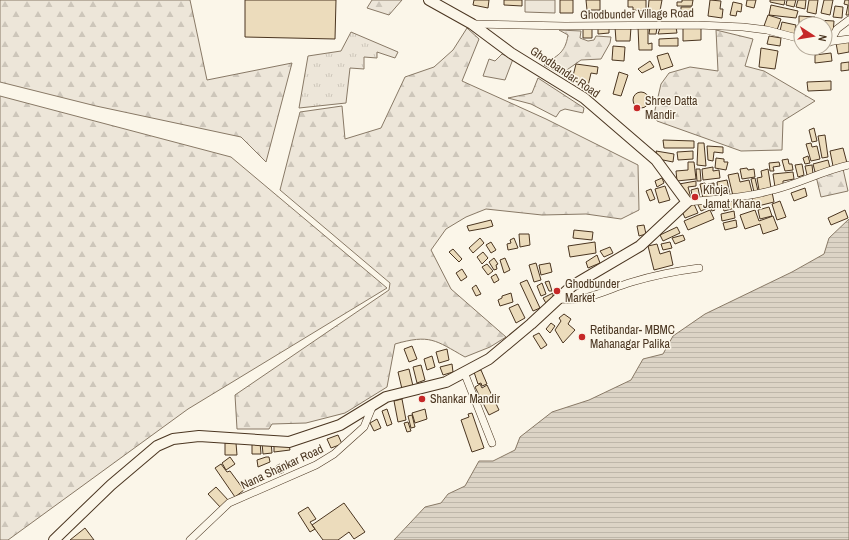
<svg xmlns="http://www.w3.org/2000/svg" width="849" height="540" viewBox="0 0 849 540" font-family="'Archivo Narrow',sans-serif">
	<defs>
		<pattern id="grass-tufts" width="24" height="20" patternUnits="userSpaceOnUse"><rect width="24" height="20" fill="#ede6d9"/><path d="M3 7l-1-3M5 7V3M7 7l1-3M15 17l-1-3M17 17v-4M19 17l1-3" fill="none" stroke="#cdc6ba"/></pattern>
		<pattern id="forest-firs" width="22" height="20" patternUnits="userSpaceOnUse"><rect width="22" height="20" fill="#ede6d9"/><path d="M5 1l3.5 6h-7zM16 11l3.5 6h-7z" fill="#cdc6ba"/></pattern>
		<pattern id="water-rules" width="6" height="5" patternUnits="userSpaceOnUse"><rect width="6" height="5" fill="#dcd4c6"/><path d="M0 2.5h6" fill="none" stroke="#beb7aa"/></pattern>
	</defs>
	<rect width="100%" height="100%" fill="#fbf6e9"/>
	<path fill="url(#grass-tufts)" stroke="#887966" d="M351,32L398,52L395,58L377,52V58L364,57V69L350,68L346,103L299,108L308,56L341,51Z"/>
	<path fill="url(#forest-firs)" stroke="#887966" d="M0,0H190L207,80L292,63L266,162L241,137L96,106L0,82Z
		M372,0H402L389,15L367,8Z
		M467,28L479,39L462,81L546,119L638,165L639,210L621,219L586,214L542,215L486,209L466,217L446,229L431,250L451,289L506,337L490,347L465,357C435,340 430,334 395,344L387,387L345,413L306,423L272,424L269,429H237L235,395L389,290L390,283L280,190L300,112L342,106L345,139L381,128L405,77L434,67L453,50Z
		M559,30L581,31L580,38L588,41L594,40L596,36L611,37L610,43L601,59L581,60L561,74L544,65C557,55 565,54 568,35Z
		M716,30L753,39L745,66L764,71L815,101L783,121L782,150L741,151L657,121L655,110L661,84L669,73L690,67L718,71Z
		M538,78L584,108L583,113L565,109L560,111L556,117L531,104L508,98L532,93Z
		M0,96L231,157L387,288L188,409L8,540H0Z
		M843,169L848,191L821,197L816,176Z"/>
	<path fill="#ede6d9" stroke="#887966" d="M525,0H555V13L525,12Z
		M502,54L513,59L505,80L483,76L489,59L495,61Z"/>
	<path fill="url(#water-rules)" stroke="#887966" d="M849,219V540H394L425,507L441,503L448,494L465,486L479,461H493L515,450L520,437L552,412L589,400L631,380L643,359L663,354L673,336L705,314L792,272L824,254L829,238Z"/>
	<path fill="#ecdcbc" stroke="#4a3520" d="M245,0H336L335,39L245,37Z
		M474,0H489L488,8L473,5Z
		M504,0H522V6L504,5Z
		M560,0H573V13H560Z
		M586,0H600V10H587Z
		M628,0H646V11L633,10V7H628Z
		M649,0H662L659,16L651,15V12H648Z
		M682,0H693L692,6H677V2H682Z
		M710,0L721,1L720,9H723L722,18L708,16Z
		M747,0H756L754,8L746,6Z
		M770,0H785L784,5L770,2Z
		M787,0H796L794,7L786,5Z
		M798,0H806L805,9L796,7Z
		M809,0H818L816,14L807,12Z
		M824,0H833L830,15L821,13Z
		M845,0H849V15H846L848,5L844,4Z
		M733,2L742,4L741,12L737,11L736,16L730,15Z
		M771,5L798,11L796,18L769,15Z
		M835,6L843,7L842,18L833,17Z
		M681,7H692V15L681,14Z
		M768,15L781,19L777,30L764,26Z
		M799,16L815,17V24H801V32H799Z
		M817,20L834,21L833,34H825V24H817Z
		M782,22L796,25L794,34L780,31Z
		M598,27H609V33L598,34Z
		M615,27H631L630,41H616Z
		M638,27H648V44L652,43V50H639Z
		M650,27H657L656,34H649Z
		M676,27L677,33L658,34L660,28Z
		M583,28H592V38H583Z
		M683,28H701V40L683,41Z
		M769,36L781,38L780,46L767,44Z
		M678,38V46H659V39Z
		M849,41V52L838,54L836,43Z
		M613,46L625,47L624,61L612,60Z
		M761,48L778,51L775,69L759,67Z
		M668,53L673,66L661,70L657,56Z
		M831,53L832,61L815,63V55Z
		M650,61L654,67L642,73L638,69Z
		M849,62V70L841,71V63Z
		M576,64L598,67L597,74L591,73L588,86L572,80Z
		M619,72L628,75L621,96L613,94Z
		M831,81V90L808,91L807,82Z
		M633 100a8 8 0 1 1 16 0a8 8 0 1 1-16 0Z
		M814,128L817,141L812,142L809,130Z
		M825,135L828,157L822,158L818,136Z
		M663,140L694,141V148H664Z
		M698,143H704L706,166L697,165Z
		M811,143L812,147L817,146L820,159L811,161L806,144Z
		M707,146L723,147V153L714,152L713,161L708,160Z
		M843,148L847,163L833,166L830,151Z
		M656,151L674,154L673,162L658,159Z
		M693,151V159L678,160L677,152Z
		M808,156L810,163L805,164L803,158Z
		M716,158L724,159V162H728L726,170L715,168Z
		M788,159L789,164H792L793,170L785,171L782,160Z
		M828,160L830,168L815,172L813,164Z
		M688,162H694L696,179L677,181L676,171L688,170Z
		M779,162L780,166L773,167L774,171H770L769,163Z
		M802,164L804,175L798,177L795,165Z
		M812,165L813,174L807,175L805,166Z
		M713,167V171L719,170L720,178L703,180L702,169Z
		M747,168L748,170L754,169L755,177L742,179L740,169Z
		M696,169H700L701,181H697Z
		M768,169L771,188L759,190L757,178L762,177L761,171Z
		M793,172L794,179L783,181V185L775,187L773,174Z
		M738,173L740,182L749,180L752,192L733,196L728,175Z
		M662,178L664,183L657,187L655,181Z
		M755,178L758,191L754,192L751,179Z
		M727,180L730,195L719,197L717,182Z
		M696,181V186L688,187L691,198L686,199L679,184Z
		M705,183L706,190L714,189L715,197L703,198L700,184Z
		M714,183V188L709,189L708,184Z
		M665,186L670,200L659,203L655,189Z
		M698,188L700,198L693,200L691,190Z
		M805,188L807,196L794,201L791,193Z
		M651,189L655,199L650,201L646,191Z
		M772,192L774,202L754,207L752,197Z
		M732,199L735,208L724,211L721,202Z
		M711,201L715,210L712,211L710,207L701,211L698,205Z
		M780,201L786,217L777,220L772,204Z
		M694,204L698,213L685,218L681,209Z
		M769,207L772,216L760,219L758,210Z
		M710,210L714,219L688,230L684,221Z
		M755,210L759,221L773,216L778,229L763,234L760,224L745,229L740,215Z
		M845,210L848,218L831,225L828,218Z
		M734,211L735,218L722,221L721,214Z
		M491,220L493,226L486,228L469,231L467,226Z
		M736,220L737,227L725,230L723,223Z
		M644,225L646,234L639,236L637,226Z
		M677,227L680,233L663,241L660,235Z
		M574,230L593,232L592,240L573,238Z
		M519,234H529L530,245L520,247Z
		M683,235L685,240L675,244L672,238Z
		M480,238L484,243L473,253L469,248Z
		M514,238L518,248L508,250L507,244L511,243L510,240Z
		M491,242L496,250L491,253L486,245Z
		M595,242L596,253L570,257L568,246Z
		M670,242L672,248L663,250L661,244Z
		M657,244L660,254L670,251L673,265L654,270L648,246Z
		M610,247L613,253L604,257L600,251Z
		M453,249L462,259L459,262L449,252Z
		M483,252L488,258L482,264L477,257Z
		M597,255L600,263L588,268L586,262Z
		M494,258L498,264L496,265L497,269L494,270L489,262Z
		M505,258L510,270L504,273L500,260Z
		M536,263L541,280L534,282L529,265Z
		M550,263L552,272L541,275L539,265Z
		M487,264L493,271L488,275L482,267Z
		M462,269L467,277L461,281L456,273Z
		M496,274L499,280L494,283L491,277Z
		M527,280L540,308L533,311L520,283Z
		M549,281L552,291H549L545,282Z
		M542,283L546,294L541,296L537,286Z
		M476,285L481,294L476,296L472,288Z
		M511,293L513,302L500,306L498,300L502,298V296Z
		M553,293V297L547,305L543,298Z
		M518,304L525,318L516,323L509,308Z
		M564,314L571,319L568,324L575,330L563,343L555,330L561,321L559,318Z
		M551,323L555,326L550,333L546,329Z
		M539,333L547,345L541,349L533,336Z
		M412,346L417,359L409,362L404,349Z
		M447,349L449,360L439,363L436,352Z
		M432,356L435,367L427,370L424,359Z
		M452,364L453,372L443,375L440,367Z
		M421,365L425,380L417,383L413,367Z
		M409,369L413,386L402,389L398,372Z
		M481,370L487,384L482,386L481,383L478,384L474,372Z
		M480,384L482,388L487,385L499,410L489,415L475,387Z
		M402,399L406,420L398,422L394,401Z
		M387,409L392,424L387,426L382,411Z
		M425,409L427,419L415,423L412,413Z
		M472,413L484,448L472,452L461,420L469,417L468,414Z
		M412,415L415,427L411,428L408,416Z
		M377,419L381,428L374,431L370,423Z
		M408,422L411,431L407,432L404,423Z
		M338,435L342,444L331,448L327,439Z
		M252,442H260L261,454H252Z
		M271,442L272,453L263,454L262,443Z
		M225,443H236L237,455H225Z
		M289,445L290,450L274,452V446Z
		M230,457L235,464L226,470L222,463Z
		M266,457H269L270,462L258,467L257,460Z
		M221,464L227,472L230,471L244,490L235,497L215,468Z
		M280,464L284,472L279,474L276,466Z
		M216,487L229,501L221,508L208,494Z
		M344,503L365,532L354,539L349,532L338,540H323L312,525Z
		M308,507L316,519L310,522L315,529L310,532L298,513Z
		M85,528L94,540H70Z"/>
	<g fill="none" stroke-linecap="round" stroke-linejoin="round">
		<g stroke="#4a3520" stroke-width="8">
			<path id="street" d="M472,24L565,26L698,25L743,27L767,30L801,39
				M827,42L849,39
				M830,42L837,29L849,20
				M687,202C716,199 745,198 773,190C799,184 822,171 849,165
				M558,299C588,302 605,290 632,282C655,275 676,271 699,268
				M464,372L492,443
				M190,540L229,503L316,465L334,454L364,427L373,405"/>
		</g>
		<g stroke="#4a3520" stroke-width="12">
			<path id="secondary" d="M54,540L111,485L157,446L173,439L199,436L289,442L340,425L386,397L446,382L489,359L531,324L572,286L640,246L687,202L656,160L584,98L511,53L472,24L429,0"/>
		</g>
		<use href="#street" stroke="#fbf6e9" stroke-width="7"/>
		<use href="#secondary" stroke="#fbf6e9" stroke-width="10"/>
	</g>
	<g fill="#c62828" stroke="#fbf6e9" stroke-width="1.5">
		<circle cx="637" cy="108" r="4"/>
		<circle cx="695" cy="197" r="4"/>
		<circle cx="557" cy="291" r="4"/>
		<circle cx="582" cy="337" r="4"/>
		<circle cx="422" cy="399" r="4"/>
	</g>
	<g text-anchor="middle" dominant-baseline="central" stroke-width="3" stroke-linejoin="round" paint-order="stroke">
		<g font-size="12" fill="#4a3520" stroke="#fbf6e9">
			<text transform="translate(637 14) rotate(-1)">Ghodbunder Village Road</text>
			<text transform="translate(565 72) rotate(34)">Ghodbandar Road</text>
			<text transform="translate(282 467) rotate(-25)">Nana Shankar Road</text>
		</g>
		<g font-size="12" fill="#4a3520" stroke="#fbf6e9" text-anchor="start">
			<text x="645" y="101">Shree Datta<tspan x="645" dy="14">Mandir</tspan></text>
			<text x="703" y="190">Khoja<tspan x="703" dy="14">Jamat Khana</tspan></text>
			<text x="565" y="284">Ghodbunder<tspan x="565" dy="14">Market</tspan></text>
			<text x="590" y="330">Retibandar- MBMC<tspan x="590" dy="14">Mahanagar Palika</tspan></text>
			<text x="430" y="399">Shankar Mandir</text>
		</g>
	</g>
	<g transform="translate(813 36) rotate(102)"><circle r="19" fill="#fbf6e9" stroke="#b4a999"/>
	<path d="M0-3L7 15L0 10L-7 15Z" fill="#c62828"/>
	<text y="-6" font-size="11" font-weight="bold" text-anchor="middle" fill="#4a3520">N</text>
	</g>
</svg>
